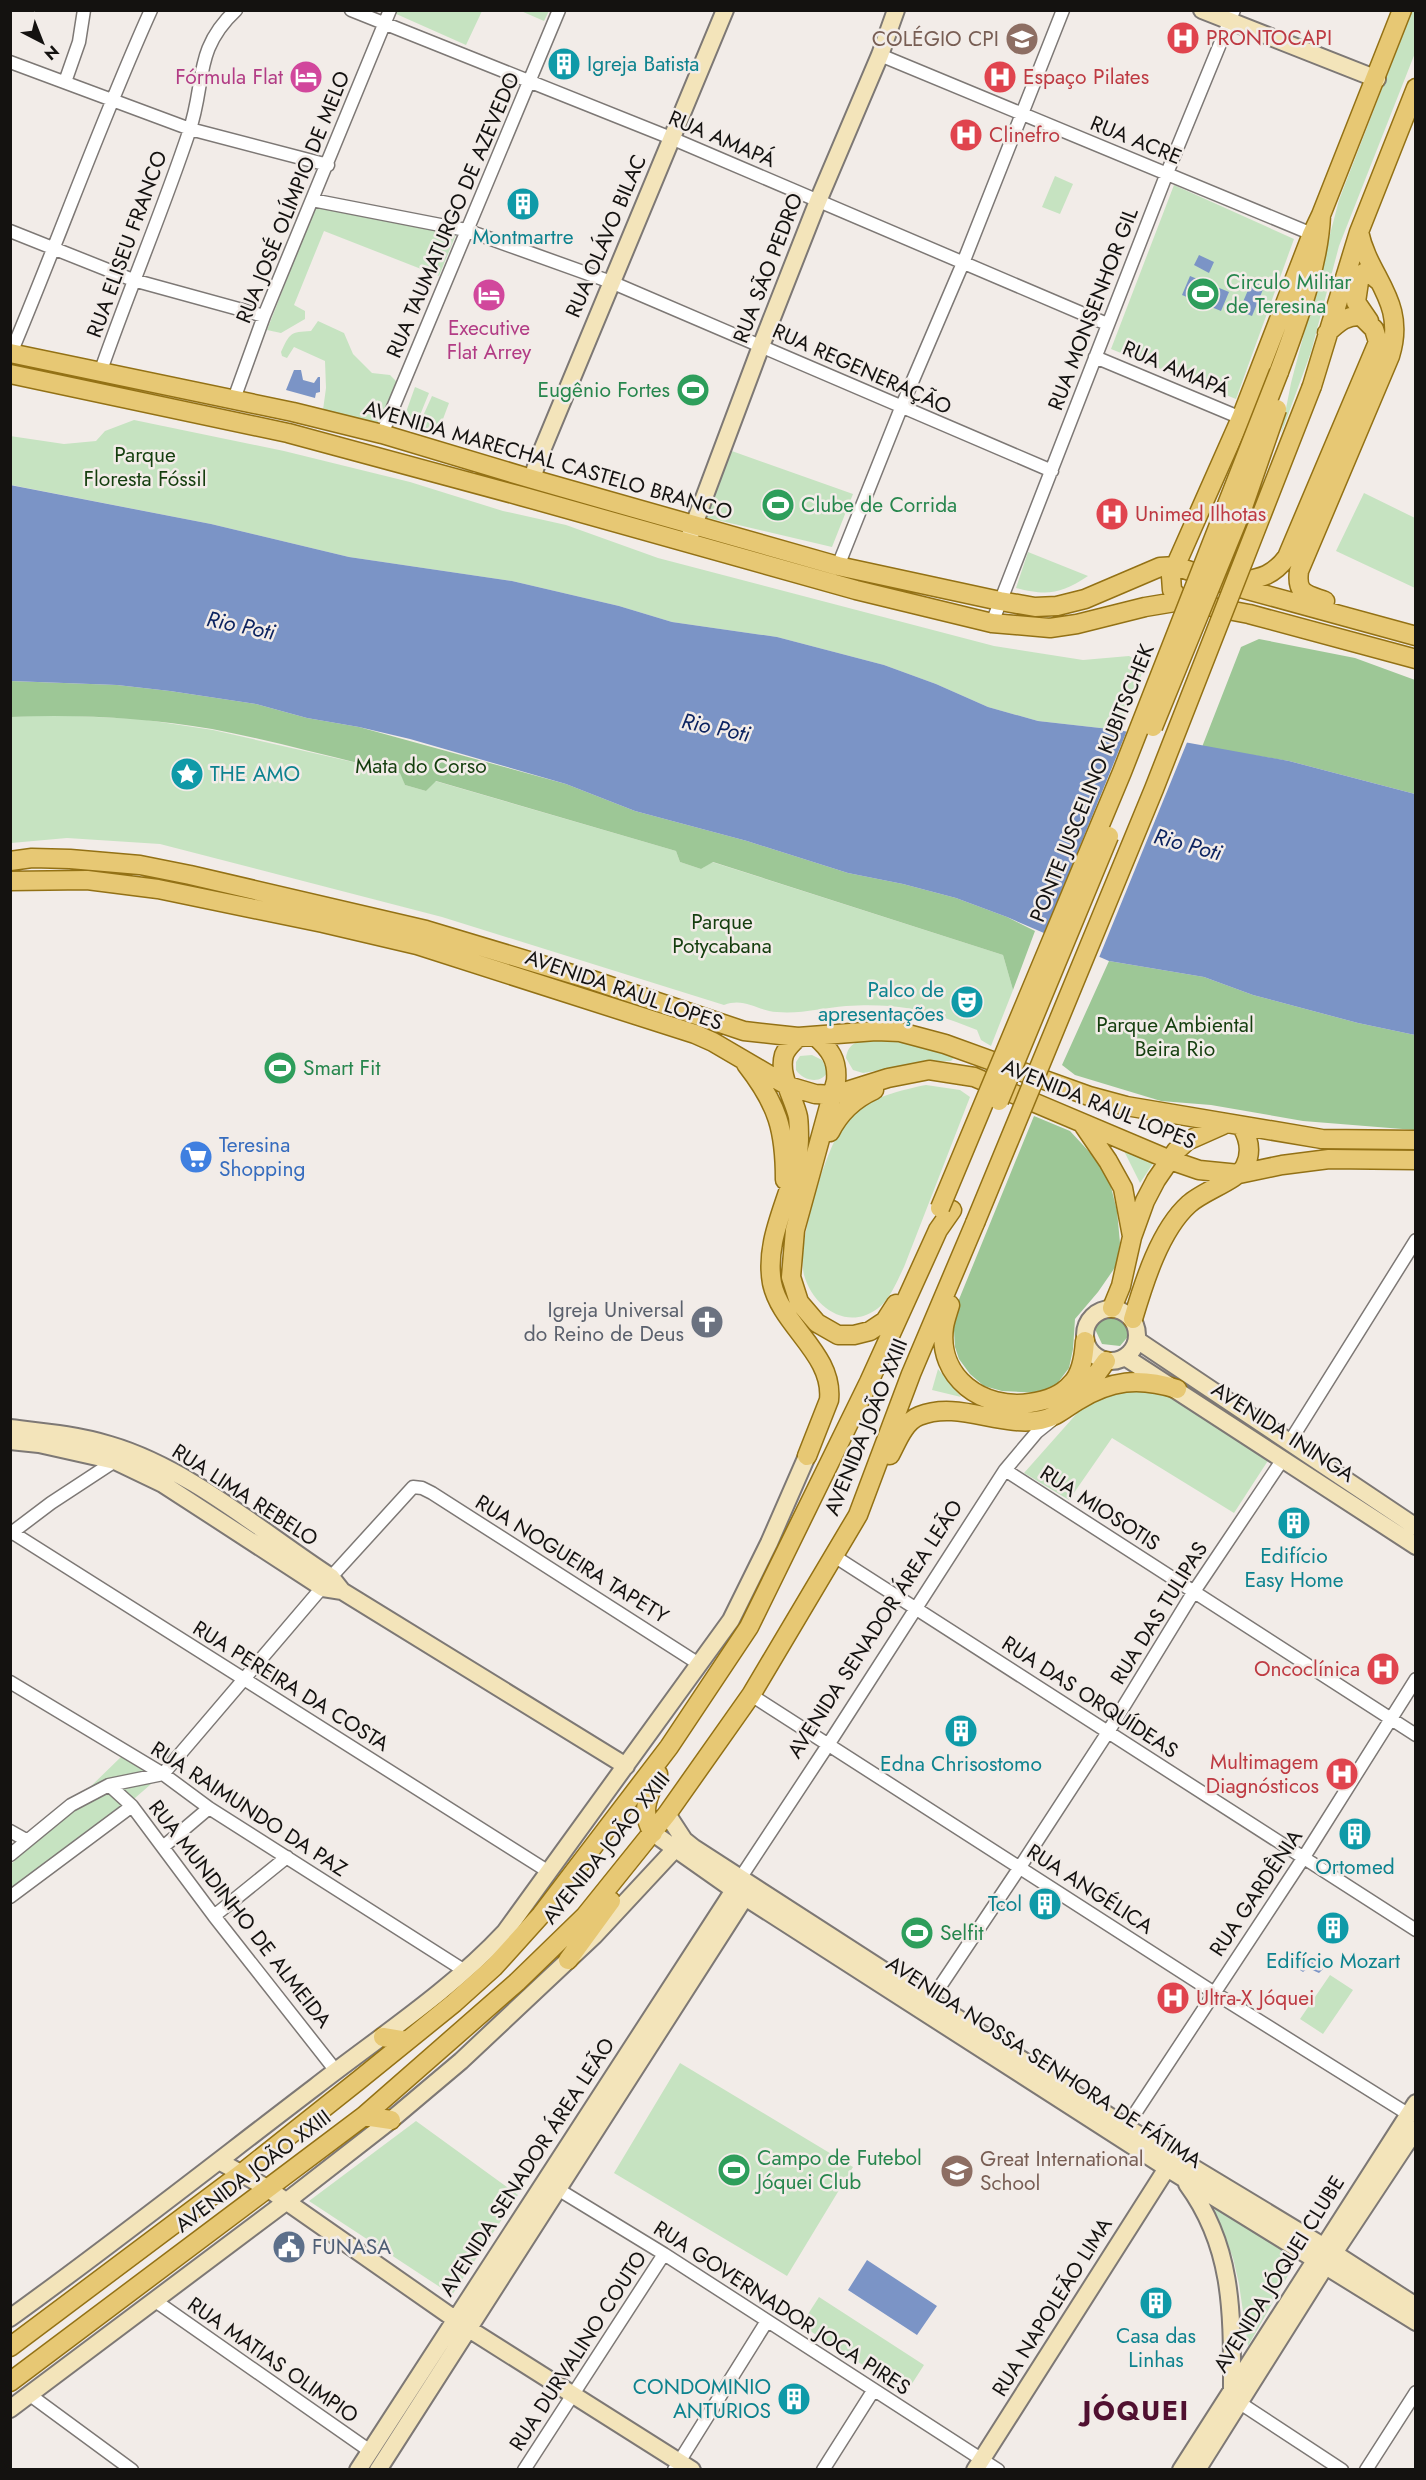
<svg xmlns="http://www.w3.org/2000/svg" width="1426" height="2480" viewBox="0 0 1426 2480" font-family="Jost,sans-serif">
	<rect width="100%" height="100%" fill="#f2ece8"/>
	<path fill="#c6e3c1" d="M395,10L482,11L466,45L394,13Z
		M521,11H549L544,21Z
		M1412,11H1415V53L1339,246L1311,352L1281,434L1291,383L1339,200Z
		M1055,176L1073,184L1060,214L1042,207Z
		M1174,185L1294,239L1236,399L1111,349Z
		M316,205L457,232L439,276L324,231L294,305L305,311V319L281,333L267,330Z
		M318,321L344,333L353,354L372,373L390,375L397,382L380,423L323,410L326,388L325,361L294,347L287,358L282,356L281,352C290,333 290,332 311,331Z
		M415,387L429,393L418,420L405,415Z
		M432,396L449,403L437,435L418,427Z
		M134,420L284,451L410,482L503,511L566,525L658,558L994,646L1083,660L1129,656L1146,664L1118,730L1038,721L988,707L936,684L884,665L777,637L672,622L619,606L512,581L349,557L211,524L11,485L10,436L64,444L96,441L105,431Z
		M729,450L853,494L832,547L704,517Z
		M1364,493L1415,518V588L1336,551Z
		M1028,552L1088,576C1061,594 1047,596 1016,588Z
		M52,715L140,719L213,730L401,773L405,785L426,791L435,781L676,851L680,862L701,869L712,862L1003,955L1013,990L991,1046L981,1040L977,1030C927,1010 901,1003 846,1006C823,1008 801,1014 777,1012C757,1011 745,997 724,1005L442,917L160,844L67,838L11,843V717Z
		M873,1038C903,1039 927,1044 955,1057L951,1061L928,1062L863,1073L853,1070L846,1058C848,1042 859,1041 873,1038Z
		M812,1055L822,1060L828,1071C822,1085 803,1081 796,1070V1062L800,1056Z
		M926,1085L960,1090L970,1097L904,1267C897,1281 890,1300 877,1309C847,1331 813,1307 804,1275C796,1243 828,1139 850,1115C866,1099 904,1089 926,1085Z
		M1123,1149L1154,1162L1140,1183Z
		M938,1369L961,1397L932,1390Z
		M1123,1385L1171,1392L1271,1456L1234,1513L1112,1438L1069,1500L1024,1473L1079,1411L1090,1403Z
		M123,1755L158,1778L135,1798L11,1888V1864Z
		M1330,1975L1353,1990L1323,2034L1300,2019Z
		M680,2063L853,2167L787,2276L614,2173Z
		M416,2121L518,2195L452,2295L309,2201Z
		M1212,2203L1299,2256L1248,2346L1239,2284L1233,2258Z
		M819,2297L924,2365L906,2393L801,2325Z"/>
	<path fill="#9dc796" d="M1259,639L1355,658L1415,680V794L1289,761L1202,747L1241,647Z
		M10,681L117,685L170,691L256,704L307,718L359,727L566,784L635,811L747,841L848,873L903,884L956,898L1007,917L1035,931L1013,990L1003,955L713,862L701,869L680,862L676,851L436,781L426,791L405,785L400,773C338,759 275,741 212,729C146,718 78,714 11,717Z
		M1109,961L1204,977L1253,995L1358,1023L1415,1035V1130L1303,1121L1211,1105L1161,1101L1075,1075L1062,1065Z
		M1034,1116L1070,1131L1094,1157L1109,1179L1117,1211L1120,1243L1116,1266L1098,1292L1075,1319L1073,1349L1069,1368L1056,1385L1041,1393L1002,1391L984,1386L970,1374L959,1359L955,1347L953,1314Z
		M1105,1314H1121L1129,1323L1131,1333L1120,1346L1102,1344L1093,1325Z"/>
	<path fill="#7b94c6" d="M1199,255L1214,262L1209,273L1194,265Z
		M1190,276L1229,292L1221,311L1182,295Z
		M1252,281L1264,287L1252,316L1239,311Z
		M294,370H301L303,380L314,383L318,377H320V392L316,393L315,398L286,390Z
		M10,485L211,524L349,557L512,581L619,606L672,622L777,637L884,665L936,684L988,707L1038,721L1118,730L1289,761L1415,794V1035L1358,1023L1253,995L1204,977L1109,961L1007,917L956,898L903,884L848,873L747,841L635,811L566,784L410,739L359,727L307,718L256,704L170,691L117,685L11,681Z
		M1304,1957L1323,1969L1319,1973L1308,1968L1303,1972L1297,1968Z
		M867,2260L937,2306L917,2335L848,2290Z"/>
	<path fill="#f2ece8" d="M1128,728L1188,740L1098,960L1043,937Z"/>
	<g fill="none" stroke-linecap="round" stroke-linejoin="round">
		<g stroke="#7d7875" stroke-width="15">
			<path id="street" d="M351,10L671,138L1107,324
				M880,55L1312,234
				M10,62L190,129L328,165
				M65,82L79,42L84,10
				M312,200L466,230L611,282L1052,471
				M10,231L133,280L264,316
				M11,353C59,239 100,123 151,10
				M1095,357L1241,418
				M100,373C128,292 162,213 189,132C206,83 193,50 236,10
				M234,399L264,316L390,10
				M382,434L559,10
				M838,566L901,408L963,263L1063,10
				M992,623L1167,173L1234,10
				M1289,1443L1416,1240
				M1005,1470L1416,1735
				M13,1533L549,1872
				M10,1534L51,1503L115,1461
				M834,1556L1416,1930
				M10,1682L163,1774L209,1808L465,1971
				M751,1695L1213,1992L1408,2114
				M109,1785L132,1806L214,1916L336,2071
				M10,1831L26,1840
				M163,1847L209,1808
				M10,1855L71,1805L109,1785L163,1774L331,1577L413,1487L422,1488L432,1493L699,1664
				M741,1877L828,1745L1005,1470L1037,1432L1052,1420
				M10,1897L132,1806
				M214,1916L287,1857
				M931,2000L1020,1867L1108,1732L1193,1593L1283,1459
				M1126,2127L1304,1857L1416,1679
				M551,2185L664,2254L998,2470
				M154,2300L370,2451
				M30,2395L132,2470
				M1240,2403L1342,2470
				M524,2470L664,2254
				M674,2470L767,2321
				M823,2470L873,2391
				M1366,2470L1416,2392"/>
		</g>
		<g stroke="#7d7875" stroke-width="20">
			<path id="secondary" d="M1202,10L1377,79
				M532,479L538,460L725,10
				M689,538L761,346L818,201L880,55L896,10
				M1085 1335a26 26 0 1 1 52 0a26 26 0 1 1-52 0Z
				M1137,1340L1416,1527
				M1125,1357L1416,1546
				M10,1428C44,1432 78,1435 110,1445C189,1468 263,1533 331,1577L342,1591L626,1766
				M10,1441L39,1444L115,1461L163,1484L323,1588L342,1591
				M667,1814L684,1840L694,1848L1126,2127L1323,2246L1416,2306
				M653,1833L734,1890L1167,2168L1416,2322
				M219,2161L267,2188L469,2329L692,2470
				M1187,2184C1234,2248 1232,2315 1232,2390
				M10,2318C114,2243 214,2164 315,2087C379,2037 449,1992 505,1932L731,1620L769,1543L807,1456
				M10,2409L287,2201L391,2120L461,2061L594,1936L675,1849
				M358,2470L734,1890
				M378,2470L745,1897
				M975,2470L1167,2168
				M1181,2470L1416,2103
				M1197,2470L1326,2265L1416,2129"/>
		</g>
		<g stroke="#937115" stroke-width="21">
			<path id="primary" d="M1369,321L1356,302L1360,275L1367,271L1380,282
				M10,353L293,412L382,434L532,479L838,566L1000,601L1035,607L1057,606L1085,599L1160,567L1176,566L1226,584L1416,636
				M1279,372C1297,323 1319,266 1321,215L1402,10
				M10,374L288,433L521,496L856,590L992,623L1050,628L1077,624L1145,607L1181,601L1249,614L1416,659
				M1312,386L1359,232L1416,88
				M1229,584C1255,578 1270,580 1287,557L1378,342L1374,329L1361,316C1346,315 1338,323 1327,333
				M1181,601L1172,590L1171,576L1241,418L1312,234L1321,215
				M1325,601C1306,594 1296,594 1299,571L1390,356C1407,301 1369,279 1359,232
				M10,861L32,858L70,859L140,865L190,875L426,930L592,980L744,1031L798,1037L876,1031L900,1032L945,1044L1089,1096L1126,1106L1322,1139L1416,1140
				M10,881L87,880L158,889L323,923L417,945L695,1034L713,1042L788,1086L815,1094L834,1095L888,1078L929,1070L974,1077L1170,1160L1199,1170L1239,1174L1282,1165L1329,1159L1416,1160
				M815,1036C830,1049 838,1060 836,1081L795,1230L791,1277L799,1302L817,1323L838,1335H854L870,1331L885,1321L896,1304
				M798,1037C793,1043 787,1047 784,1055C778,1075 794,1098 798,1117C799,1124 799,1132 799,1140C798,1189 763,1232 772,1283C781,1326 834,1354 829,1400L807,1456
				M746,1064C778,1105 785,1130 785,1180
				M1082,1123L1108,1161L1123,1188L1132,1236
				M830,1132C840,1112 854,1099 874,1090
				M950,1305C948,1312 945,1320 944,1327C937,1378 983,1410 1030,1403C1044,1401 1061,1396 1071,1384C1082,1374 1084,1356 1085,1341
				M1112,1308L1121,1286L1132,1237L1145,1201L1156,1180L1176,1151L1187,1141L1223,1125
				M1133,1319C1144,1282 1160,1230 1189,1204C1203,1191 1238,1180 1245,1166C1252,1152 1249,1139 1242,1127
				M1080,1397L1106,1361
				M890,1455C897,1442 904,1422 919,1416C958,1400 1001,1428 1041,1420C1056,1417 1064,1409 1077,1401C1111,1380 1139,1377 1177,1389
				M653,1833C639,1811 649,1795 658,1774
				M568,1960L611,1901
				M383,2037L407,2041
				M364,2116L391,2120
				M10,2347L242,2173L359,2080L454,2003L494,1967L541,1915L669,1747L749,1627L869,1382L938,1230L952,1210
				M10,2382L364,2116L517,1982L585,1916L667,1814L751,1695L858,1515L911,1374L975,1223"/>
		</g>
		<use href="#street" stroke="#fff" stroke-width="12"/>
		<use href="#secondary" stroke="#f3e4ba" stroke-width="16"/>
		<use href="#primary" stroke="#e7c874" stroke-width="18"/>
		<g stroke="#937115" stroke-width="21" stroke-linecap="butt">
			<path id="primary-bridge" d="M1153,727L1243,507L1277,409
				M999,1101L1109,836
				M940,1208L1122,772L1279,372
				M975,1223L1154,789L1312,386"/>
		</g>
		<use href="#primary-bridge" stroke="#e7c874" stroke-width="18"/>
	</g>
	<defs>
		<g id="hospital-disc" transform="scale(1.725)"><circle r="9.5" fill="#e0444e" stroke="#f2ece8"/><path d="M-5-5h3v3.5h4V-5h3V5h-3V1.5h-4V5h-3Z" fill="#fff"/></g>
		<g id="school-disc" transform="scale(1.725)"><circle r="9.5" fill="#8d6e63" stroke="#f2ece8"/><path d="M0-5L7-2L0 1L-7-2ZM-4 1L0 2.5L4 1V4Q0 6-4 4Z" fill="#fff"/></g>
		<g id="building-disc" transform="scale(1.725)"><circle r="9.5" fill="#0f9aa8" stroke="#f2ece8"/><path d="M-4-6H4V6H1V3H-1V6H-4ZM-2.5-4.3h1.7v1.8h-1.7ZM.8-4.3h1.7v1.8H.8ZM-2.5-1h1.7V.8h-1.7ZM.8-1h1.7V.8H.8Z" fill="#fff"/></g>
		<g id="hotel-disc" transform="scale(1.725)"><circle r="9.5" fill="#d1479c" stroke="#f2ece8"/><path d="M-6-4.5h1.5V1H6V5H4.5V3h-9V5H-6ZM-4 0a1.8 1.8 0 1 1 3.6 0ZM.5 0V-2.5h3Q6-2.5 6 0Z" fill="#fff"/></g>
		<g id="stadium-disc" transform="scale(1.725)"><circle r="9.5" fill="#2e9e5b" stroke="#f2ece8"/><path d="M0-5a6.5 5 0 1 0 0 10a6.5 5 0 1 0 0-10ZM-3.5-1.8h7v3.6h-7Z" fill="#fff"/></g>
		<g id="sight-disc" transform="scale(1.725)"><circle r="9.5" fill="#0f9aa8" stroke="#f2ece8"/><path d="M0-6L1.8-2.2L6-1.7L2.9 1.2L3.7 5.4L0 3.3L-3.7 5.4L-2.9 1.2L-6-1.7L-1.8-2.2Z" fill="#fff"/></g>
		<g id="theatre-disc" transform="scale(1.725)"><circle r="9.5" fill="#0f9aa8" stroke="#f2ece8"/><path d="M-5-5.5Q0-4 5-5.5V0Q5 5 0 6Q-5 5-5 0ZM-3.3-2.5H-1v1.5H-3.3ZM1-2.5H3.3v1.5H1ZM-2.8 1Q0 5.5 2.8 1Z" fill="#fff"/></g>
		<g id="supermarket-disc" transform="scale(1.725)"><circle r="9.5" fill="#3f7fe0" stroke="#f2ece8"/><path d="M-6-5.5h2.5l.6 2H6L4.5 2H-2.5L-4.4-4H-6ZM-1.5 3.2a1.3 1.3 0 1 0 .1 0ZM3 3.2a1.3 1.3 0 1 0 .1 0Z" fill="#fff"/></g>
		<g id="church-disc" transform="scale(1.725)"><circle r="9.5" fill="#6b7280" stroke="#f2ece8"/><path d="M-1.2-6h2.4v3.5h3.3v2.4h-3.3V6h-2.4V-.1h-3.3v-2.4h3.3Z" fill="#fff"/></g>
		<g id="civic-disc" transform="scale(1.725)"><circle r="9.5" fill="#5c6f8a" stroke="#f2ece8"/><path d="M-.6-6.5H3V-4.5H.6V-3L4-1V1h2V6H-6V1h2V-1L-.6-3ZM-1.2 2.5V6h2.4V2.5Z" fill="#fff"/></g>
	</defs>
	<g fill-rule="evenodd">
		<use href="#hospital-disc" x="1183" y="38"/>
		<use href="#school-disc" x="1022" y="39"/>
		<use href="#building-disc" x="564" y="64"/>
		<use href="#hotel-disc" x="306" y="77"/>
		<use href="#hospital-disc" x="1000" y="77"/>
		<use href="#hospital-disc" x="966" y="135"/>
		<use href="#building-disc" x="523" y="204"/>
		<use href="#stadium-disc" x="1203" y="294"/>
		<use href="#hotel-disc" x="489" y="295"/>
		<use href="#stadium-disc" x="693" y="390"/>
		<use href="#stadium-disc" x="778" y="505"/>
		<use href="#hospital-disc" x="1112" y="514"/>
		<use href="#sight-disc" x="187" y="774"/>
		<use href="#theatre-disc" x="967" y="1002"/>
		<use href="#stadium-disc" x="280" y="1068"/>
		<use href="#supermarket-disc" x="196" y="1157"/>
		<use href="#church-disc" x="707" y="1322"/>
		<use href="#building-disc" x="1294" y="1523"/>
		<use href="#hospital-disc" x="1383" y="1669"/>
		<use href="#building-disc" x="961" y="1731"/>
		<use href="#hospital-disc" x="1342" y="1774"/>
		<use href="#building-disc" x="1355" y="1834"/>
		<use href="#building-disc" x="1045" y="1904"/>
		<use href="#building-disc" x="1333" y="1928"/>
		<use href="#stadium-disc" x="917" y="1933"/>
		<use href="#hospital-disc" x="1173" y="1998"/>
		<use href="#stadium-disc" x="734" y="2170"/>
		<use href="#school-disc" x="957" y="2171"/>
		<use href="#civic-disc" x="289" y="2247"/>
		<use href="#building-disc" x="1156" y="2303"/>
		<use href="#building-disc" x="794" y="2399"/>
	</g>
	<g text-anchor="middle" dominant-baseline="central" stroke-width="5" stroke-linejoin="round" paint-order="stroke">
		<g font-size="21" fill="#be3a42" stroke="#f2ece8" text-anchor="start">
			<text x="1206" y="38">PRONTOCAPI</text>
			<text x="1023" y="77">Espaço Pilates</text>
			<text x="989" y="135">Clinefro</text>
			<text x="1135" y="514">Unimed Ilhotas</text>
			<text x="1360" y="1669" text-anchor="end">Oncoclínica</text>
			<text x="1319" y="1762" text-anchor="end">Multimagem<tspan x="1319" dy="24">Diagnósticos</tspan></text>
			<text x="1196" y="1998">Ultra-X Jóquei</text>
		</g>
		<g font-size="21" fill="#785e54" stroke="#f2ece8" text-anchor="end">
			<text x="999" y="39">COLÉGIO CPI</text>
			<text x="980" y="2159" text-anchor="start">Great International<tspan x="980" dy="24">School</tspan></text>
		</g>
		<g font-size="21" fill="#0d838f" stroke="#f2ece8">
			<text x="587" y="64" text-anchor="start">Igreja Batista</text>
			<text x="523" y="237">Montmartre</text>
			<text x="210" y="774" text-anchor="start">THE AMO</text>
			<text x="944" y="990" text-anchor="end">Palco de<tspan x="944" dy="24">apresentações</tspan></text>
			<text x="1294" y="1556">Edifício<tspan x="1294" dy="24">Easy Home</tspan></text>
			<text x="961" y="1764">Edna Chrisostomo</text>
			<text x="1355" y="1867">Ortomed</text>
			<text x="1022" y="1904" text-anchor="end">Tcol</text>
			<text x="1333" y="1961">Edifício Mozart</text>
			<text x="1156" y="2336">Casa das<tspan x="1156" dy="24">Linhas</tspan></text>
			<text x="771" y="2387" text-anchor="end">CONDOMINIO<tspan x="771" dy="24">ANTURIOS</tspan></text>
		</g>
		<g font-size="21" fill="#b23c85" stroke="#f2ece8" text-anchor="end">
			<text x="283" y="77">Fórmula Flat</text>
			<text x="489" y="328" text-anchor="middle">Executive<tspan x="489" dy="24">Flat Arrey</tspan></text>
		</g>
		<g font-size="21" fill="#141210" stroke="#f2ece8">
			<text transform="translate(722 139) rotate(23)">RUA AMAPÁ</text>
			<text transform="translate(1136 140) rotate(22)">RUA ACRE</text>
			<text transform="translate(293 197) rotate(-68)">RUA JOSÉ OLÍMPIO DE MELO</text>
			<text transform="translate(453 215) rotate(-67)">RUA TAUMATURGO DE AZEVEDO</text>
			<text transform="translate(606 236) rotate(-67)">RUA OLÁVO BILAC</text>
			<text transform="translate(127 244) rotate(-70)">RUA ELISEU FRANCO</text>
			<text transform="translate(768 268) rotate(-69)">RUA SÃO PEDRO</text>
			<text transform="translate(1093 309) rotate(-69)">RUA MONSENHOR GIL</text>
			<text transform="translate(862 369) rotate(24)">RUA REGENERAÇÃO</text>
			<text transform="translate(1176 369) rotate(23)">RUA AMAPÁ</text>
			<text transform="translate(548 460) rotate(16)">AVENIDA MARECHAL CASTELO BRANCO</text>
			<text transform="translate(1092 783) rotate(-68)">PONTE JUSCELINO KUBITSCHEK</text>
			<text transform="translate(624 990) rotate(19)">AVENIDA RAUL LOPES</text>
			<text transform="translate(1099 1104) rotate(22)">AVENIDA RAUL LOPES</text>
			<text transform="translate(866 1427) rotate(-68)">AVENIDA JOÃO XXIII</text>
			<text transform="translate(1283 1432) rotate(33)">AVENIDA ININGA</text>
			<text transform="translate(245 1495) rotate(33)">RUA LIMA REBELO</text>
			<text transform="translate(1100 1508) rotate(33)">RUA MIOSOTIS</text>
			<text transform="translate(572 1559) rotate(32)">RUA NOGUEIRA TAPETY</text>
			<text transform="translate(1159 1613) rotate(-58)">RUA DAS TULIPAS</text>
			<text transform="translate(875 1629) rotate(-57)">AVENIDA SENADOR ÁREA LEÃO</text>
			<text transform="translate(291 1686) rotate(32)">RUA PEREIRA DA COSTA</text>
			<text transform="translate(1090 1697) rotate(33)">RUA DAS ORQUÍDEAS</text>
			<text transform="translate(249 1809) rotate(33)">RUA RAIMUNDO DA PAZ</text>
			<text transform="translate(606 1848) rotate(-51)">AVENIDA JOÃO XXIII</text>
			<text transform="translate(1090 1889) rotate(33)">RUA ANGÉLICA</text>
			<text transform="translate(1256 1893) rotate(-56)">RUA GARDÊNIA</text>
			<text transform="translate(240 1914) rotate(52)">RUA MUNDINHO DE ALMEIDA</text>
			<text transform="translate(1044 2062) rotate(33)">AVENIDA NOSSA SENHORA DE FÁTIMA</text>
			<text transform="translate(527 2167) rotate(-57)">AVENIDA SENADOR ÁREA LEÃO</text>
			<text transform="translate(253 2171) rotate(-37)">AVENIDA JOÃO XXIII</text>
			<text transform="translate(1279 2274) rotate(-58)">AVENIDA JÓQUEI CLUBE</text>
			<text transform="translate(1052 2307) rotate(-58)">RUA NAPOLEÃO LIMA</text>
			<text transform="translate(782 2308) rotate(33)">RUA GOVERNADOR JOCA PIRES</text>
			<text transform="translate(578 2351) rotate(-57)">RUA DURVALINO COUTO</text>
			<text transform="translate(273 2360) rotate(35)">RUA MATIAS OLIMPIO</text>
		</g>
		<g font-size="21" fill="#27864d" stroke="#f2ece8" text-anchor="start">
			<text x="1226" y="282">Circulo Militar<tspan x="1226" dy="24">de Teresina</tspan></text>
			<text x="670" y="390" text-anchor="end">Eugênio Fortes</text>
			<text x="801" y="505">Clube de Corrida</text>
			<text x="303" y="1068">Smart Fit</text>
			<text x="940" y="1933">Selfit</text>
			<text x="757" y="2158">Campo de Futebol<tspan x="757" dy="24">Jóquei Club</tspan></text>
		</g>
		<g font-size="21" fill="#143e0e" stroke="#f2ece8">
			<text x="145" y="455">Parque<tspan x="145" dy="24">Floresta Fóssil</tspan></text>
			<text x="421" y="766">Mata do Corso</text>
			<text x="722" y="922">Parque<tspan x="722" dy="24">Potycabana</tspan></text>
			<text x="1175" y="1025">Parque Ambiental<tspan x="1175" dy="24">Beira Rio</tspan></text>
		</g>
		<g font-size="21" fill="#366cbe" stroke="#f2ece8" text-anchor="start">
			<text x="219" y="1145">Teresina<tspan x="219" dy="24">Shopping</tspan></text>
		</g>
		<g font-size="21" fill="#5b616d" stroke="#f2ece8" text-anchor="end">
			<text x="684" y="1310">Igreja Universal<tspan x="684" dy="24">do Reino de Deus</tspan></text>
		</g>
		<g font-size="21" fill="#4e5e75" stroke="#f2ece8" text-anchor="start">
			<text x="312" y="2247">FUNASA</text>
		</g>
		<g font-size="22" font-style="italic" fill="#0d2460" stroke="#f2ece8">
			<text transform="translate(241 625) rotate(12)">Rio Poti</text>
			<text transform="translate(716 727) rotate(12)">Rio Poti</text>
			<text transform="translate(1188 844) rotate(15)">Rio Poti</text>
		</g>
		<g font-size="27" font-weight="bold" letter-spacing="1.5" fill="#501030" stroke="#f2ece8">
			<text x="1136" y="2410">JÓQUEI</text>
		</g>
	</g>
	<rect width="1426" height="2480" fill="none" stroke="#141210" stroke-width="24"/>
	<g transform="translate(42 42) rotate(138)" stroke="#f2ece8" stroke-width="4.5" paint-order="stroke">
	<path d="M0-4.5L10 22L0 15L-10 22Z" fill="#141210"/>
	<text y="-9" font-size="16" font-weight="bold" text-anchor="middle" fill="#141210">N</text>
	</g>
</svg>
